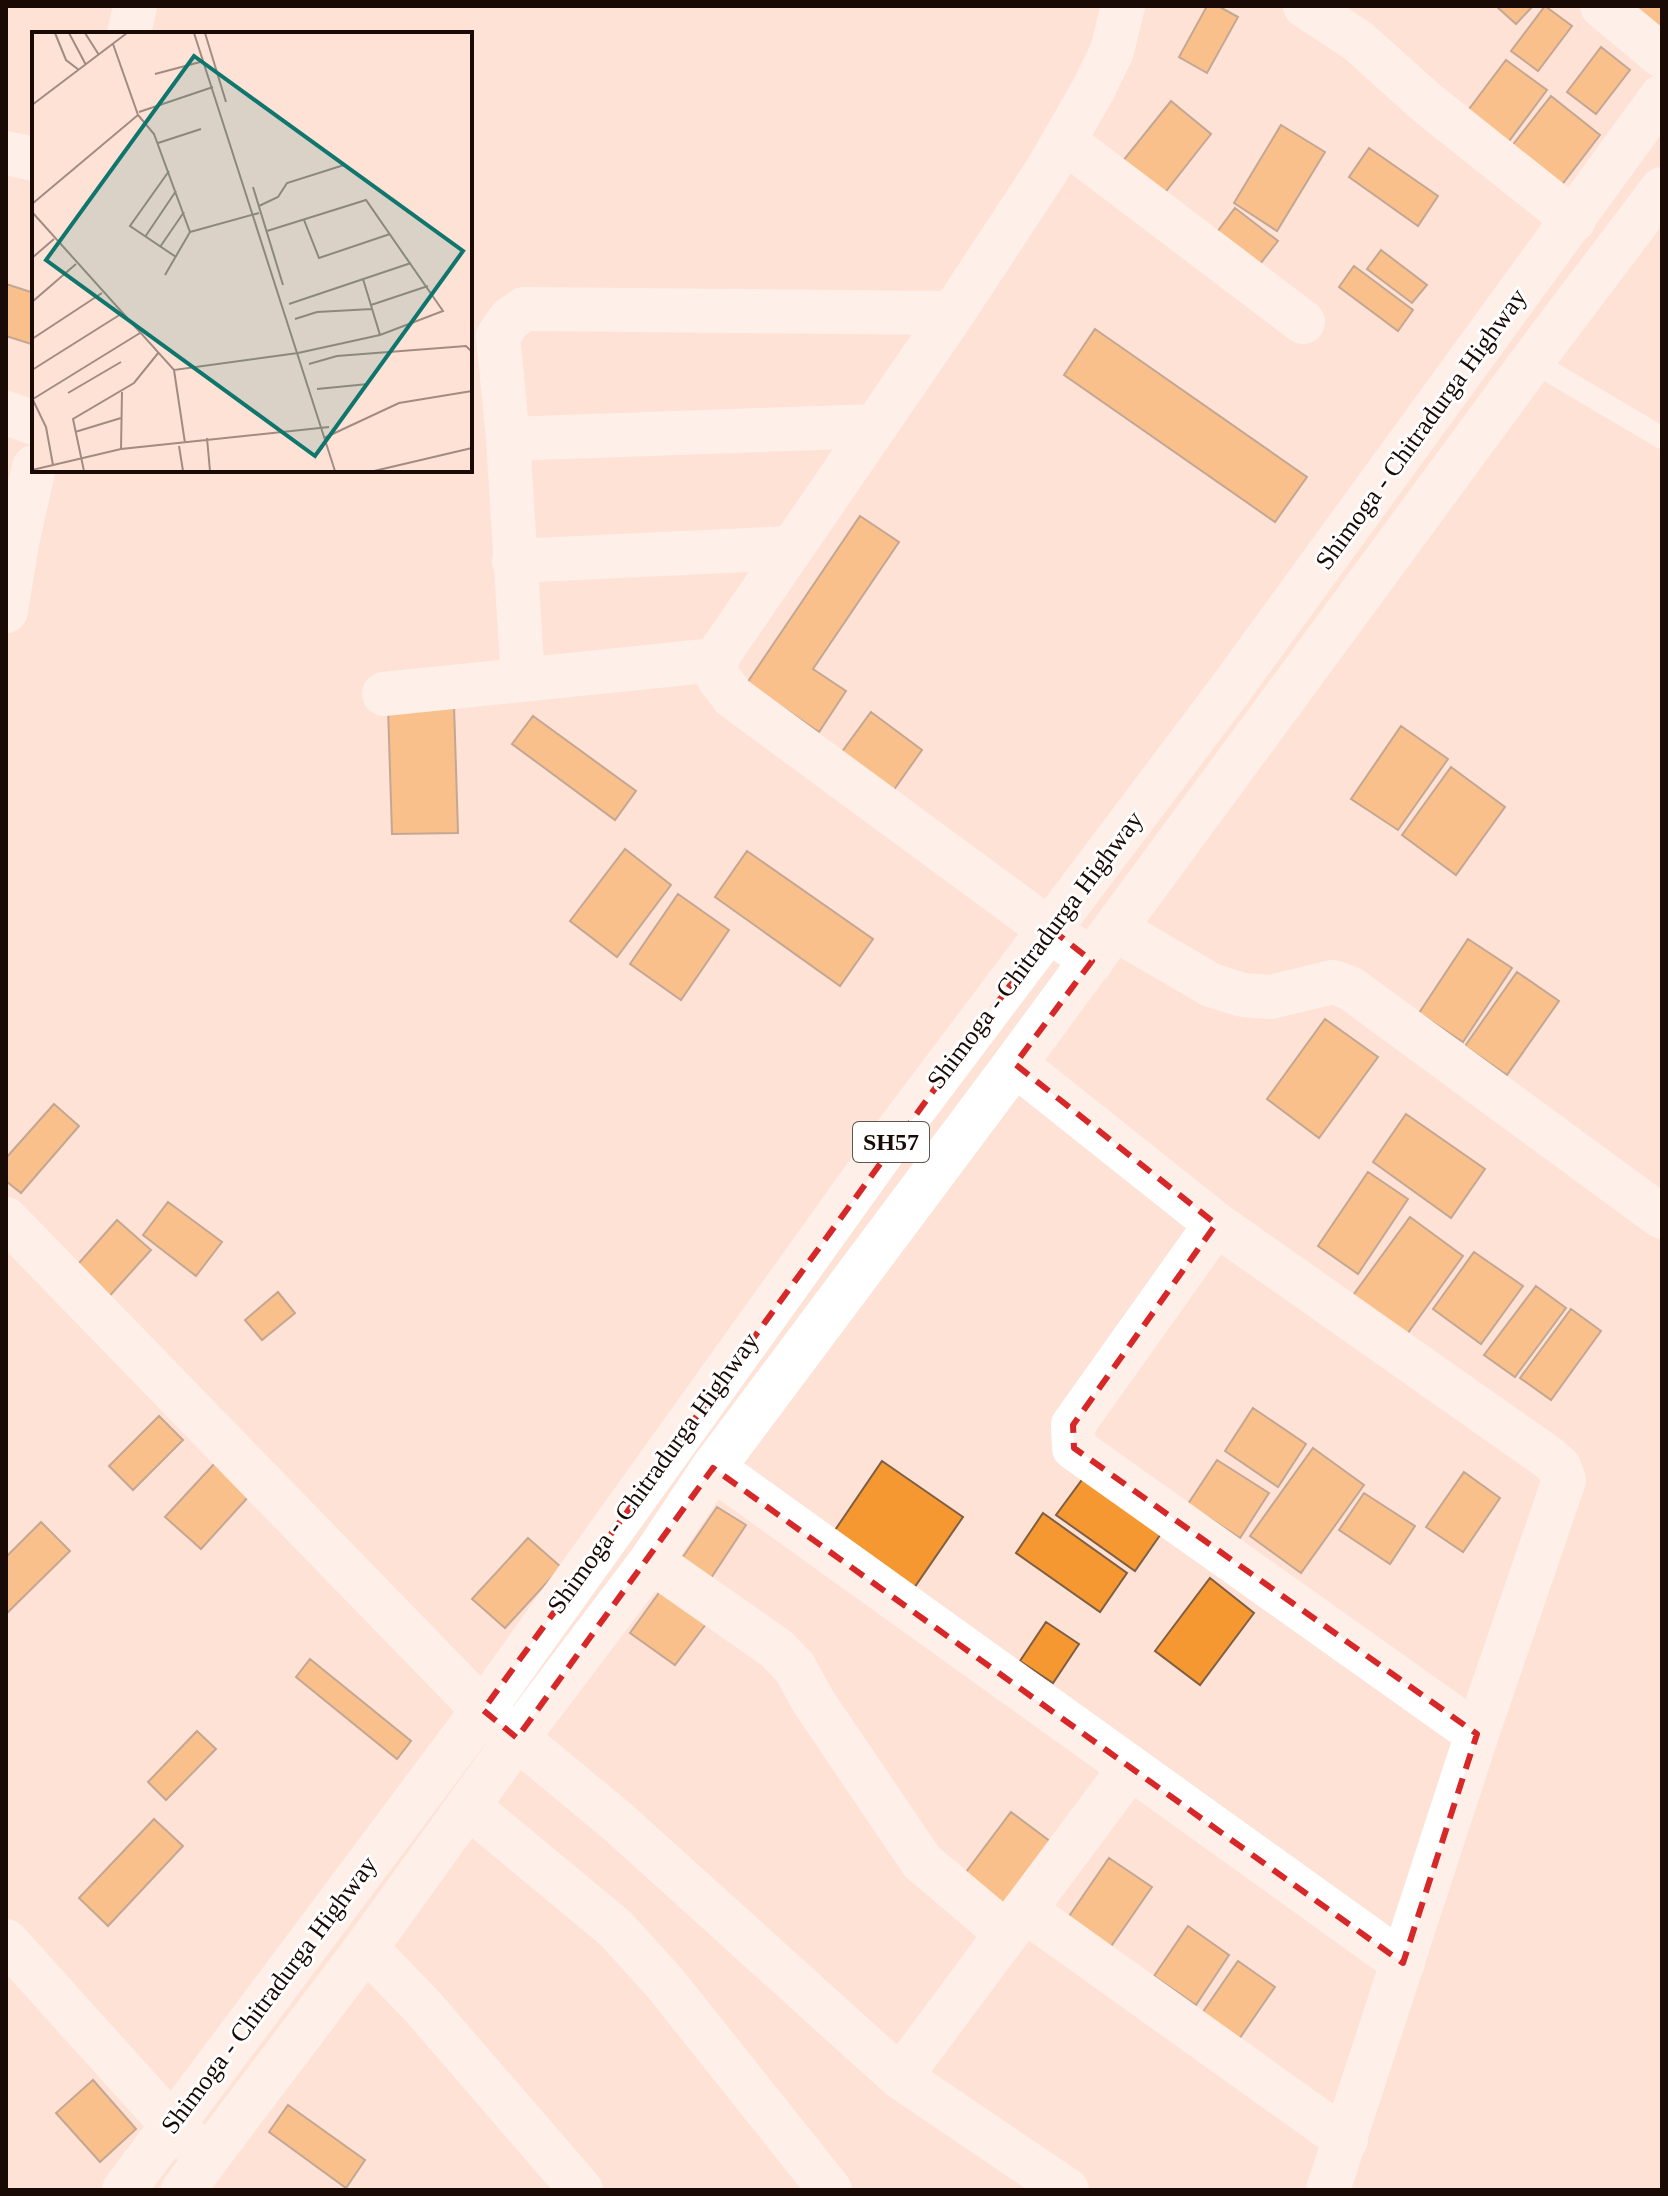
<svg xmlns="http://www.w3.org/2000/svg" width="1668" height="2196" viewBox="0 0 1668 2196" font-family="Georgia,serif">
	<rect width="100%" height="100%" fill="#fee2d6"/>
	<path fill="#f69831" stroke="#7f5f43" stroke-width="2" d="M1207,6H1218L1238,17L1207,73L1179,57Z
		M1496,6H1533L1516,24Z
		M1545,6L1572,26L1538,71L1511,51Z
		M1604,6H1662V32Z
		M1601,47L1630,70L1596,114L1567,92Z
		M1506,60L1547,90L1498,156L1457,125Z
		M1551,96L1600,135L1554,195L1504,156Z
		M1171,101L1211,134L1163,195L1122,162Z
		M1281,125L1325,152L1277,231L1234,203Z
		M1369,148L1438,196L1418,226L1349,177Z
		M1235,208L1278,241L1253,273L1211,240Z
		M1381,250L1427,285L1412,303L1367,269Z
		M1354,266L1413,310L1398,331L1339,287Z
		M6,284L34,293V345L6,336Z
		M1095,329L1307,477L1275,522L1064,375Z
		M860,516L899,542L813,669L846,691L819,732L747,683Z
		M454,705L458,833L392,834L388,707Z
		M871,712L922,750L893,791L841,753Z
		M533,716L636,791L615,820L512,744Z
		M1401,726L1448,759L1398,830L1351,799Z
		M1451,767L1505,807L1456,875L1402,835Z
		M625,849L671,885L617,957L570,921Z
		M747,851L873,939L840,986L715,897Z
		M678,894L729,930L681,1000L630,964Z
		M1468,939L1512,968L1463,1042L1419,1013Z
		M1517,972L1559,1001L1507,1075L1465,1046Z
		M1325,1019L1378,1057L1319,1138L1267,1099Z
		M54,1104L79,1126L21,1193L6,1181V1158Z
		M1406,1114L1485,1169L1451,1218L1373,1162Z
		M1368,1172L1408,1199L1358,1274L1318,1246Z
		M168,1202L222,1242L196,1276L143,1235Z
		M1410,1217L1463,1256L1405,1337L1351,1298Z
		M117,1220L151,1250L105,1301L72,1271Z
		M1474,1252L1523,1286L1481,1344L1433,1309Z
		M1536,1286L1566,1308L1515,1377L1484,1355Z
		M278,1292L295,1313L262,1340L245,1320Z
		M1571,1309L1601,1331L1551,1400L1520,1378Z
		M1253,1408L1306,1444L1278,1487L1225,1451Z
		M159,1416L183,1440L133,1490L109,1466Z
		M1313,1448L1364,1485L1301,1573L1250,1536Z
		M1217,1460L1269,1493L1240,1538L1188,1504Z
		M882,1461L963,1517L914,1588L833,1533Z
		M215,1463L250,1495L201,1549L165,1517Z
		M1464,1472L1500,1498L1463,1552L1426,1527Z
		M1087,1473L1165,1528L1135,1571L1056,1515Z
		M1364,1493L1415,1526L1390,1564L1339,1530Z
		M717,1507L746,1525L705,1587L676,1567Z
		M1043,1513L1127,1573L1100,1612L1016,1553Z
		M41,1522L70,1551L6,1614V1557Z
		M528,1538L561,1567L505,1628L472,1599Z
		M1210,1578L1254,1613L1200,1685L1155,1651Z
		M661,1590L706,1624L675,1665L630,1633Z
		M1046,1622L1079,1644L1053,1683L1020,1661Z
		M310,1659L411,1741L397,1759L296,1677Z
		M197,1731L216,1749L166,1800L148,1782Z
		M1011,1812L1051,1842L997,1914L957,1884Z
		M154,1819L183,1846L108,1926L79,1898Z
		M1109,1858L1152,1887L1103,1958L1061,1928Z
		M1188,1926L1229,1955L1196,2005L1154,1976Z
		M1238,1961L1275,1987L1235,2045L1198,2019Z
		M93,2080L136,2129L100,2162L56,2113Z
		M288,2105L365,2160L346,2188L269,2132Z"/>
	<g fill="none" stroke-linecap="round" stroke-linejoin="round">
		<path stroke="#fff" stroke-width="22" d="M1532,361L1662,438"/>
		<path stroke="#fff" stroke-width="44" d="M1305,6L1358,41L1427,103L1574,220
			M1602,6L1662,56
			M129,34L135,6
			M1064,141L1303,322
			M6,153L34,159
			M6,413L34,423
			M508,439L873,426
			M514,561L791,548
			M6,611L17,543L34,467
			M523,680L508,439L498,336L510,319L524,309L953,313
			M384,694L715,660
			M1115,929L1211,985L1243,995L1270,997L1333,982L1350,988L1662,1217
			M1092,961L733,697L718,677L715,660L953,313L1047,170L1093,90L1112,51L1123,6
			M1015,1064L1216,1224L1549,1458L1559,1467L1564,1480L1477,1734L1328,2190
			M6,1219L483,1710L618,1822L900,2077L1067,2190
			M1216,1224L1073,1425L1074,1448L1477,1734
			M713,1468L1403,1963
			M651,1561L777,1649L795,1668L813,1701L922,1862L1006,1933
			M469,1807L615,1928L664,1982L830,2190
			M1024,1910L1346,2140
			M6,1941L172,2125L207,2157
			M366,1948L422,2006L581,2190
			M900,2077L1130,1768"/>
		<path stroke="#fff" stroke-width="44" d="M124,2190L483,1710L899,1129L1229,691L1662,96
			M183,2190L366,1948L517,1738L651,1561L713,1468L1015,1064L1532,361L1662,189"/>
	</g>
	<path d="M0 0H1668V2196H0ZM1051,929L1092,961L1015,1064L1216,1224L1073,1425L1074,1448L1477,1734L1403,1963L713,1468L517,1738L483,1710Z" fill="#fee2d6" fill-opacity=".55" fill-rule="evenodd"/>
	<path fill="none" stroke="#d62828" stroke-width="6" stroke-dasharray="16 10" stroke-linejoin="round" d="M1051,929L1092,961L1015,1064L1216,1224L1073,1425L1074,1448L1477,1734L1403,1963L713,1468L517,1738L483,1710Z"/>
	<g text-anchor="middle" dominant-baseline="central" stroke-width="6" stroke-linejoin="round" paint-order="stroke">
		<rect fill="#fff" stroke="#5e5450" stroke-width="2" x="853" y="1122" width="76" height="40" rx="6"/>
		<g font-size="24" font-weight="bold" fill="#190a05">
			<text x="891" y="1142">SH57</text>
		</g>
		<g font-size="26" fill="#190a05" stroke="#fff">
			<text transform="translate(1421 429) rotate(-54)">Shimoga - Chitradurga Highway</text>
			<text transform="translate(1035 950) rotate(-53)">Shimoga - Chitradurga Highway</text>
			<text transform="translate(653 1473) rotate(-54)">Shimoga - Chitradurga Highway</text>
			<text transform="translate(269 1995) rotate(-53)">Shimoga - Chitradurga Highway</text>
		</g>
	</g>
	<g transform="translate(32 32)">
		<rect width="440" height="440" fill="#fee2d6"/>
		<path fill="none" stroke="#a28c82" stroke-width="2" d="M23,1L34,28L47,38M37,1L54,33M53,1L67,23M162,1L303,439M173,1L194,70M123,42L172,29M0,73L95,1M107,80L181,55M106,83L122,102L158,200L227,181M126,111L169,97M137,139L98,194L144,225M221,155L251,253M0,172L106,83L81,12M227,174L246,165L255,151L312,133M0,180L142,338L266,321L348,303L411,279L334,168L235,199M272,188L287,226L358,202M113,205L144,159M128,215L152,180M0,226L22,207M133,243L158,200M331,247L348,303M0,270L44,232M257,272L379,231M339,273L396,254M263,287L285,280L340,277M0,307L70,261M277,332L305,324L434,314L440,320M0,338L89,282M142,338L153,411M285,357L336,352M36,361L89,330M0,366L14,395L21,433M1,367L108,301M43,400L89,386M175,406L178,439M292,406L367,371L440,359M147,414L151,439M89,417L90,360M0,438L89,417L297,395M52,439L41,387L102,351L127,320M342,439L440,416"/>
		<path fill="#0f766e" fill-opacity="0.15" stroke="#0f766e" stroke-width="4" d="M162,24L431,219L283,424L14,228Z"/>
		<rect width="440" height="440" fill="none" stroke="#190a05" stroke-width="4"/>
	</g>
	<rect width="1668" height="2196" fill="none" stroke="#190a05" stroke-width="16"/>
</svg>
